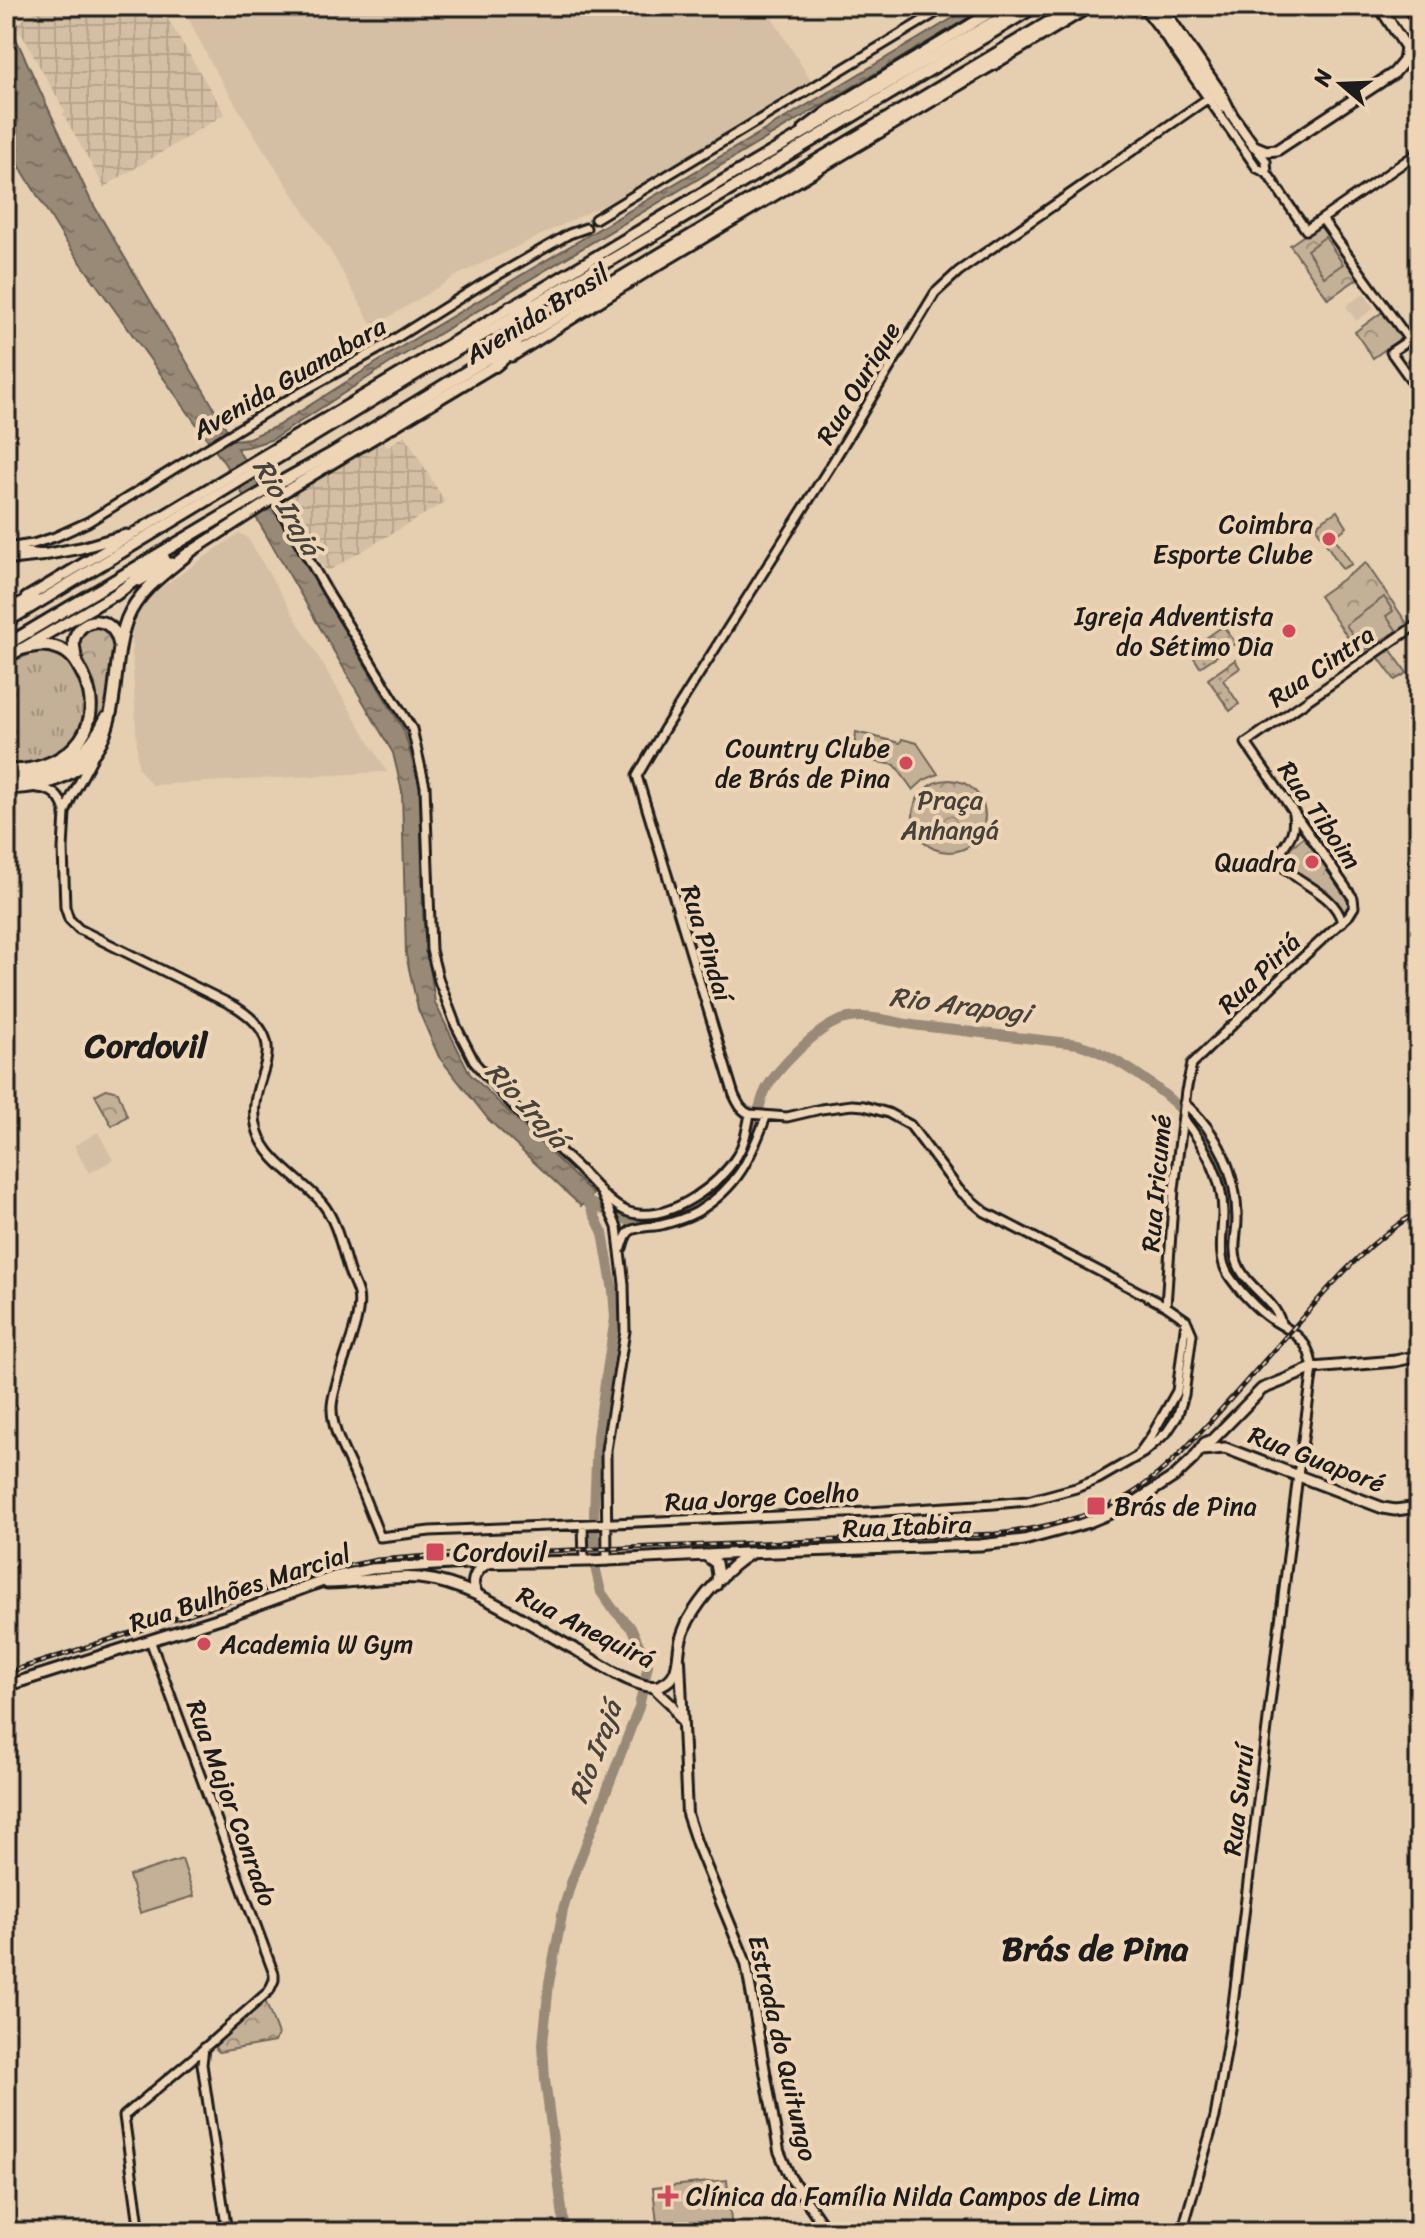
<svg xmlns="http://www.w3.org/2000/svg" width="1425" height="2238" viewBox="0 0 1425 2238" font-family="Sriracha,sans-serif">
	<defs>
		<pattern id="industrial-grid" width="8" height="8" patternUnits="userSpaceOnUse" patternTransform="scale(2)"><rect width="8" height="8" fill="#d5bfa4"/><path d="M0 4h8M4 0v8" fill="none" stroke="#b6a48d"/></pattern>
		<pattern id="grass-tufts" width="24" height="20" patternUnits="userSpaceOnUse" patternTransform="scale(2)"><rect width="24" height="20" fill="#c4b097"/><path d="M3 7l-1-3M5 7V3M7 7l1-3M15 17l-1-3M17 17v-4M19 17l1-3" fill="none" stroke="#9e8e7a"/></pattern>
		<pattern id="forest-crowns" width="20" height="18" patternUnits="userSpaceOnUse" patternTransform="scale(2)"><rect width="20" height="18" fill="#c4b097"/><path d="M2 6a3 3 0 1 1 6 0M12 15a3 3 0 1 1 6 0" fill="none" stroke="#9e8e7a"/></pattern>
		<pattern id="garden-dots" width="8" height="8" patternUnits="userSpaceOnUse" patternTransform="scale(2)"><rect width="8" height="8" fill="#c4b097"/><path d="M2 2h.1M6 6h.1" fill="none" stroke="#9e8e7a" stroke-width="1.8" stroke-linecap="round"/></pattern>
		<pattern id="water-ripples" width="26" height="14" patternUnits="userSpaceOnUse" patternTransform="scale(2)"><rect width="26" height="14" fill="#988a77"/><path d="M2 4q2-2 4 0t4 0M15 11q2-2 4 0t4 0" fill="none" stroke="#7b7061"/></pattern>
	</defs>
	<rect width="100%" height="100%" fill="#e6ceb0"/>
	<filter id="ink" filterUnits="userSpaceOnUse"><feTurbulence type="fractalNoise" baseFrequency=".0125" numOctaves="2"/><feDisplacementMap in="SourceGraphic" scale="16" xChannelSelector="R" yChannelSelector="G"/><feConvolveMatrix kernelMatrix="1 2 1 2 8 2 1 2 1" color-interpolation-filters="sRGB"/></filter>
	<g filter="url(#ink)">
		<path fill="#d5bfa4" d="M182,6H765L813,84L637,189L458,275L373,327L334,257L253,133L213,67Z
			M1364,293L1374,308L1356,321L1346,306Z
			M239,533L244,535L249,540L387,772L152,785L138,768L131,630L140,607L155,592Z
			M98,1132L113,1160L89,1173L74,1146Z"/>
		<path fill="url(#industrial-grid)" d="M45,6H160L225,114L104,187L63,114L65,112L16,24Z
			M405,435L445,502L330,570L324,568L286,505L289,494L382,439L387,447Z"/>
		<path fill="url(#grass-tufts)" stroke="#70665a" stroke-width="2" d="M40,650C66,656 76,664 83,689C84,695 88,702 88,707C89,715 85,725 81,731C66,759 35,767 6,766V664Z"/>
		<path fill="url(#forest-crowns)" stroke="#70665a" stroke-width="2" d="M1322,223L1360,277L1328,299L1290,245Z
			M1385,310L1404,336L1373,358L1355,332Z
			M1366,563L1410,628L1363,659L1319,596Z
			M102,623L117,641C111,678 111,713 85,742L93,725L98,705L95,684L78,647L79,637L85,628Z
			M913 816a36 36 0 1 1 72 0a36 36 0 1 1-72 0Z
			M1307,835L1352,903L1345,915L1325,895L1281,860L1292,846Z
			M106,1089L118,1092L127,1116L112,1126L95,1095Z
			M265,2000L278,2035L274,2042L219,2052L216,2049L215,2046Z"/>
		<path fill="url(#garden-dots)" stroke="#70665a" stroke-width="2" d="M1223,626L1236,643L1200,667L1189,650Z
			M1388,646L1407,673L1395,680L1376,654Z
			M1235,660L1240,668L1223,680L1239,704L1230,711L1208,679Z"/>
		<path fill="#c4b097" stroke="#70665a" stroke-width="2" d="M1325,237L1343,264L1324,277L1307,250Z
			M1337,511L1347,527L1334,537L1352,564L1342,569L1317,529L1319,523Z
			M1384,597L1393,611L1386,616L1397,631L1364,651L1346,625Z
			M856,732L900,743L902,739L917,743L938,774L924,780L913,790L895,765L853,758Z
			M182,1859L194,1896L140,1913L129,1876Z
			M727,2180L732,2231L658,2232L653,2188Z"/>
		<path fill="url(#water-ripples)" stroke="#665e53" stroke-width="2" d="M973,6H988L395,360L273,439L248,447L237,448L404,731L420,788L423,917L435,1003L470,1074L593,1194L588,1202L581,1206L489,1120L439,1057L418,1009L406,955L402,791L393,753L225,464L64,239L6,144V17L90,199L233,440L249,438L277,426L409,342Z"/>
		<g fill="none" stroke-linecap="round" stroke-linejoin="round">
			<path stroke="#988a77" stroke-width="10" d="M589,1202C601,1208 614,1217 627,1220C635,1222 643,1221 651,1220C695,1215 731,1188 748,1147C756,1128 757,1107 766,1089C778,1068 814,1032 836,1022C862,1010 894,1023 920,1026C973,1032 1025,1038 1078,1044C1128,1059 1207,1119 1223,1170C1229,1189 1229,1212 1229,1232C1229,1240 1228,1248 1230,1256C1235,1278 1254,1295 1270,1310
				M565,2232L545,2080L543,2044L549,1983L563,1910L571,1883L639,1707L648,1665L632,1629L613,1609L601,1592L596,1571L594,1514L597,1436L615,1318L613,1291L603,1233L588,1202L579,1193"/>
			<g stroke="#1c1c1c" stroke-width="13">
				<path id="tertiary" d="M1142,6L1159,28L1257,168L1267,173L1306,230L1419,152
					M1255,147L1266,161L1267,173
					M595,219L947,6
					M1322,219L1409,340L1391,352L1419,391
					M274,498L328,593L412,729L425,786L431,950L439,981L456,1026L475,1063L489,1079L518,1111L579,1169L601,1192L617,1227L624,1284L625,1331L606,1450L607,1561
					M6,548L33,544L55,537L88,522L266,412L377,350L479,286L569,234L586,228
					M92,759L71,798L65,813L63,849L65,907L69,919L79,929L236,1007C302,1049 240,1078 258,1132C268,1163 302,1179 322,1203C337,1221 342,1250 349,1271C352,1279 356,1286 358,1294C364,1321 334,1375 332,1406C331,1430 346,1454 355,1475C364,1496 372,1517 380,1537L430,1531L868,1512L994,1504L1028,1501L1076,1488L1098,1479L1143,1453L1167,1432L1177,1417L1184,1395L1192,1334L1186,1320L1166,1306L985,1212L959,1190L910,1125L888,1113L864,1106L852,1105L821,1109L787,1117L750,1114C741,1111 738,1103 734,1095L637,776L665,728L831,465L935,293L959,271L1207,99
					M37,788C53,789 60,796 65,811
					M1293,814C1297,843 1278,842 1280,863C1298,885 1334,892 1342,922
					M1184,1103C1218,1132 1237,1174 1237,1219C1237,1234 1232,1248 1237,1262C1245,1287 1274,1298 1281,1323
					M606,1197C615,1205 625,1213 638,1214C674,1218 719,1185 737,1156C745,1143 747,1129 750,1114
					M622,1248C624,1242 625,1235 630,1231C638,1226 652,1227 661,1225C673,1222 686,1218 697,1212C738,1187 750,1159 766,1117
					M1166,1306L1174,1189L1186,1091L1192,1064L1289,970L1349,915L1354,907L1353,898L1246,743L1419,623
					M1138,1455L1152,1435L1177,1391L1186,1320
					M583,1525L584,1561
					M204,2048L202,2064L227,2232
					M140,2232L124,2116L192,2059L269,1991L274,1980V1974L150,1640
					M1182,2232L1215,2117L1230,2029L1298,1475L1313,1368C1311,1360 1310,1352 1305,1345C1297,1333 1283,1326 1271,1319C1258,1311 1236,1287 1228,1274C1217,1256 1223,1233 1223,1213C1223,1177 1205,1146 1183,1118"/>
			</g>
			<g stroke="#1c1c1c" stroke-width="14">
				<path id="secondary" d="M680,1661L687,1814L697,1844L746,1963L779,2151L790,2177L828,2232
					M653,1687L672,1705L680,1720"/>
			</g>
			<g stroke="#1c1c1c" stroke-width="15">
				<path id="primary" d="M1151,6L1224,107
					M1161,6L1221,93L1232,115L1254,146L1266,151L1277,150L1394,73L1404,61L1406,47
					M1393,6L1419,46
					M1385,15L1419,67
					M804,129L831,109L1001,6
					M1201,1450L1225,1448L1383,1508L1395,1510L1419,1507
					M705,1555L716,1563L718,1575L716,1585
					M327,1583C358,1583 389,1575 419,1578C477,1584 528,1625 578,1651C596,1661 642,1694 661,1685C680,1677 677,1660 680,1644C681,1636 685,1628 688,1621C700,1599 728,1566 750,1554
					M479,1596C468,1584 475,1570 488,1563
					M6,1686L233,1614L334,1577L371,1569L467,1563L589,1561L745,1553L980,1545L1024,1540L1086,1523L1132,1504L1175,1476L1193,1459L1205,1443L1212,1440L1262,1389L1282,1381L1313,1368L1395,1361L1419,1356"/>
			</g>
			<g stroke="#1c1c1c" stroke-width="15">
				<path id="trunk" d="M1380,6L1390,21
					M512,356L641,275L1091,6
					M6,551L43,555L81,548L126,535
					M184,556L274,498L499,363
					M139,581L171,563
					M26,598L722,181L1020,6
					M6,658L119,592"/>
			</g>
			<g stroke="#1c1c1c" stroke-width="16">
				<path id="motorway" d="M977,71L994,64
					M510,307L521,306L529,302
					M495,366L517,347
					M6,559L43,555
					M115,595L164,558
					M6,610L33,598
					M6,622L419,372L681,219L1036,6
					M6,645L272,487L333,453L622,277L1076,6
					M76,660C75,653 73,646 74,640C81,614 114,615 119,644
					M6,770C60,774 109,733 84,677C78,665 73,654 60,649C45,643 32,646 18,650
					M6,780C53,781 86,760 106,718
					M6,788C30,788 49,785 70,773C127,741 107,672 127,619C139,590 165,573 189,553"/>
			</g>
			<use href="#tertiary" stroke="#eed5b6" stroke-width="7"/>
			<use href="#secondary" stroke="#eed5b6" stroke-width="8"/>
			<use href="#primary" stroke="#eed5b6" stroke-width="9"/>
			<use href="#trunk" stroke="#eed5b6" stroke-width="9"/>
			<use href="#motorway" stroke="#eed5b6" stroke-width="10"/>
			<g stroke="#1c1c1c" stroke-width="5">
				<path id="rail" d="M6,1673L323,1571L377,1560L441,1555L995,1534C1041,1529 1100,1516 1139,1489C1168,1468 1194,1440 1218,1413C1247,1381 1275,1349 1303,1317C1338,1277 1373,1238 1419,1211"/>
			</g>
			<use href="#rail" stroke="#eed5b6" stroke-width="2" stroke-dasharray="6" stroke-linecap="butt"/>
		</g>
	</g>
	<g fill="#d1495b" stroke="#eed5b6" stroke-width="3">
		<circle cx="1329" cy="539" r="8"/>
		<circle cx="1289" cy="631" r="8"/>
		<circle cx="906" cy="763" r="8"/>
		<circle cx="1312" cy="862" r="8"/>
		<rect x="1086" y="1496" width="20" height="20" rx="4"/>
		<rect x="425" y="1542" width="20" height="20" rx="4"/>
		<circle cx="204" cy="1644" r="8"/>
		<path d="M664 2184h8v8h8v8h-8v8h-8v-8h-8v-8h8z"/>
	</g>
	<g text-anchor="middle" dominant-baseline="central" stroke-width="8" stroke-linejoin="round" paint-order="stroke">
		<g font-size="26" fill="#1c1c1c" stroke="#eed5b6">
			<text transform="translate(537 314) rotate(-32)">Avenida Brasil</text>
			<text transform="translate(289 378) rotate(-30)">Avenida Guanabara</text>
			<text transform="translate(858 383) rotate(-59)">Rua Ourique</text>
			<text transform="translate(1321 666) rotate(-35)">Rua Cintra</text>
			<text transform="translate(1320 815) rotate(55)">Rua Tiboim</text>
			<text transform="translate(707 943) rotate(73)">Rua Pindaí</text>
			<text transform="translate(1259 973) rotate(-44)">Rua Piriá</text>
			<text transform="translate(1156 1183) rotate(-85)">Rua Iricumé</text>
			<text transform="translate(1317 1459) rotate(21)">Rua Guaporé</text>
			<text transform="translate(762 1497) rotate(-3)">Rua Jorge Coelho</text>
			<text transform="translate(907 1526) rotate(-2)">Rua Itabira</text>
			<text transform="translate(240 1588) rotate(-18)">Rua Bulhões Marcial</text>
			<text transform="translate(586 1627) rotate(27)">Rua Anequirá</text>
			<text transform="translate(1238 1800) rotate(-83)">Rua Suruí</text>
			<text transform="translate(232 1803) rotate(70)">Rua Major Conrado</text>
			<text transform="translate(783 2048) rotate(77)">Estrada do Quitungo</text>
		</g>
		<g font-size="26" fill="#1c1c1c" stroke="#eed5b6" text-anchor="end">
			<text x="1313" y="524">Coimbra<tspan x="1313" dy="30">Esporte Clube</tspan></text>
			<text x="1273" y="616">Igreja Adventista<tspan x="1273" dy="30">do Sétimo Dia</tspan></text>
			<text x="890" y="748">Country Clube<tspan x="890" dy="30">de Brás de Pina</tspan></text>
			<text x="1296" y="862">Quadra</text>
			<text x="1114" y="1506" text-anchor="start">Brás de Pina</text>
			<text x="453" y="1552" text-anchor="start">Cordovil</text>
			<text x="220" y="1644" text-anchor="start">Academia W Gym</text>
			<text x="686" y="2196" text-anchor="start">Clínica da Família Nilda Campos de Lima</text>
		</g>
		<g font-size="26" fill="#46413b" stroke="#eed5b6">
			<text x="950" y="800">Praça<tspan x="950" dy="30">Anhangá</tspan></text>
		</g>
		<g font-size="28" font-style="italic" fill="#47423c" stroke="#eed5b6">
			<text transform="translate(287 507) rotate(60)">Rio Irajá</text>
			<text transform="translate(960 1005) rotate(7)">Rio Arapogi</text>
			<text transform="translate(527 1105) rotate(47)">Rio Irajá</text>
			<text transform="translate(595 1752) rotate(-70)">Rio Irajá</text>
		</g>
		<g font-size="34" font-weight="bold" fill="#1c1c1c" stroke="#eed5b6">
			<text x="146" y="1046">Cordovil</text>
			<text x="1095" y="1949">Brás de Pina</text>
		</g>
	</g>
	<rect width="1425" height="2238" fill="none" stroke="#eed5b6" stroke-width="32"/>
	<rect x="16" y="16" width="1393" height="2206" fill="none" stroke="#1c1c1c" stroke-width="3" filter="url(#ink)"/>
	<g transform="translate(1341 84) rotate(289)" stroke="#eed5b6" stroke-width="6" paint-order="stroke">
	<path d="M0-6L14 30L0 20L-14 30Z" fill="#1c1c1c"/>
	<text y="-12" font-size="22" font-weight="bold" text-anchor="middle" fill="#1c1c1c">N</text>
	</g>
</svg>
